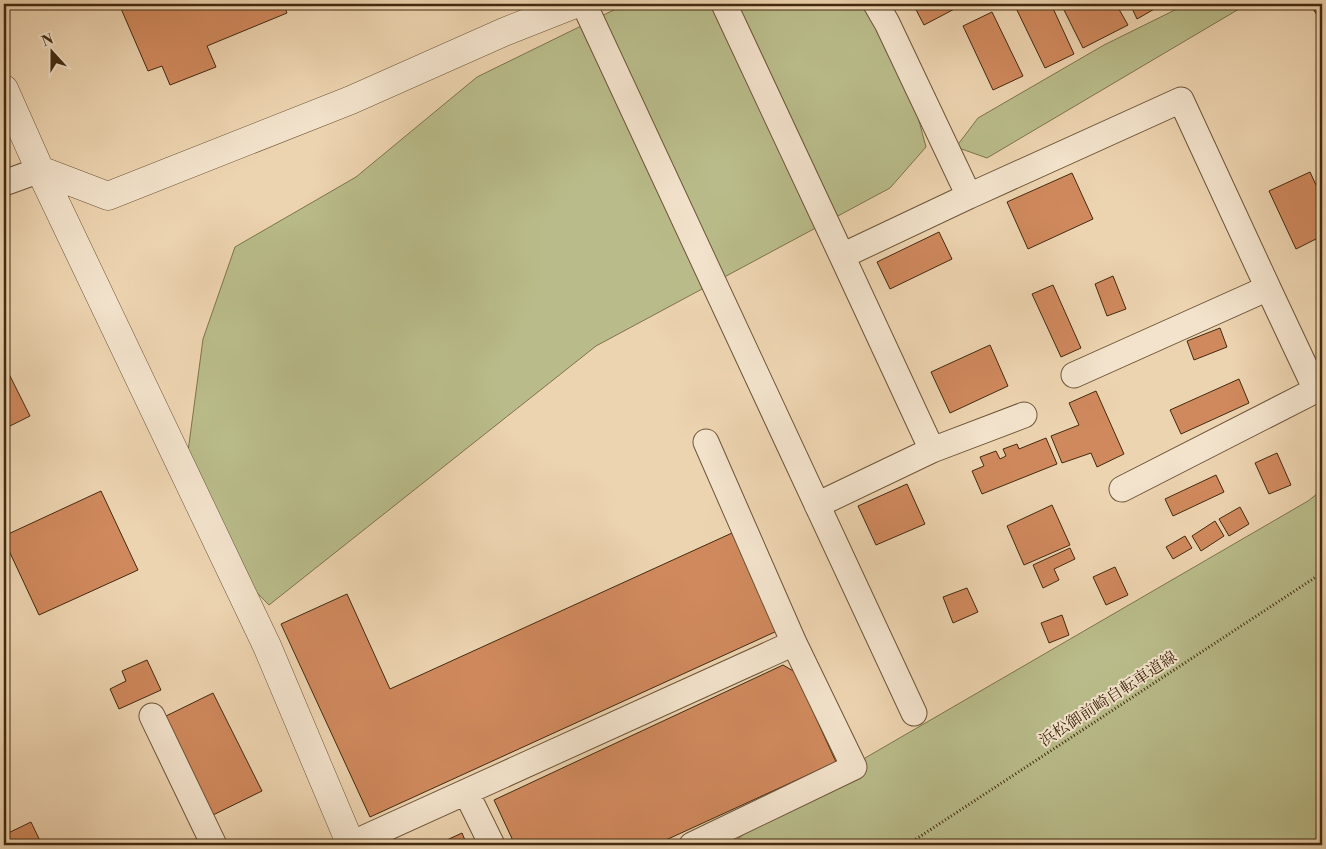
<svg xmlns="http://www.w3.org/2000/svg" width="1326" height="849" viewBox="0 0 1326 849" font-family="'Libre Bodoni','Noto Serif JP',serif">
	<rect width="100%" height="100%" fill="#edd4b0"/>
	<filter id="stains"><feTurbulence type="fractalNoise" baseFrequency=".004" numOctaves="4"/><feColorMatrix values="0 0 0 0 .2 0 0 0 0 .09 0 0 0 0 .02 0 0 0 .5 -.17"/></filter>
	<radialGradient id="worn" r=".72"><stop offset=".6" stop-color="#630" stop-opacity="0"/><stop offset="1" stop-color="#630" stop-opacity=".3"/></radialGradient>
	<path fill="#b9bc8a" stroke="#7e734c" d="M626,4H873L901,54L926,147L890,188L596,346L269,605L227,562L185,474L203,339L235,247L356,177L477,77Z
		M1187,4H1258L1239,9L987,158L956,147L978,118L1104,45Z
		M1322,490V845H730L772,812L1308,501Z"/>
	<path fill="#d0895d" stroke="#422a0f" d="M119,4H283L287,13L207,46L216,67L170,85L162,66L148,71Z
		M913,4H964L924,25Z
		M1014,4H1051L1074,54L1045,68Z
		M1061,4H1116L1128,25L1083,48Z
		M1130,4H1163L1137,19Z
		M1310,4H1322V23Z
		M992,12L1023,76L993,90L963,26Z
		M1310,172L1322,198V236L1296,249L1269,191Z
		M1072,173L1093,219L1028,249L1007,202Z
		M939,232L952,259L890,289L877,262Z
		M1113,276L1126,309L1107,316L1095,284Z
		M1053,285L1081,348L1061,357L1032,294Z
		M1220,328L1227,347L1194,360L1187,341Z
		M990,345L1008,386L950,413L931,372Z
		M4,364L30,416L4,429Z
		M1239,379L1249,403L1181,434L1170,410Z
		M1096,391L1124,454L1097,467L1091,453L1062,463L1051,436L1079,425L1069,403Z
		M1046,438L1057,464L982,494L972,471L984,466L980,457L996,451L1000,459L1006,456L1003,449L1017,444L1019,449Z
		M1277,453L1291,485L1269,494L1255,463Z
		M1216,475L1224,492L1173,516L1165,499Z
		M907,484L925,524L876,545L858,506Z
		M101,491L138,570L39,615L4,540V536Z
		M1052,505L1070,545L1024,565L1007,526Z
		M1240,507L1249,524L1229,536L1219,519Z
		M1215,521L1224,536L1201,551L1192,536Z
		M732,533L777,631L370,817L281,624L347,594L390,689Z
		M1185,536L1192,548L1173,559L1166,547Z
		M1070,548L1075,559L1054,569L1059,580L1043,588L1033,565Z
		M1115,567L1128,595L1106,605L1093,577Z
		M967,588L978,612L953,623L943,597Z
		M1062,615L1069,635L1049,643L1041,623Z
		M147,660L161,690L119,709L110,689L126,681L122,671Z
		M783,665L795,672L836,762L655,845H515L494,800Z
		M213,693L262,791L213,815L164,717Z
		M31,822L42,845H4V835Z
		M462,833L467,845H436Z"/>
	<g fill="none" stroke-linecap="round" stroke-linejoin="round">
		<g stroke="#6d5437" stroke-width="27">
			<path id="minor" d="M584,4L914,713
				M724,4L842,256
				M876,4L887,23L969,196L842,256L932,450
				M4,183L40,170
				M969,196L1181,100L1268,288
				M1074,375L1268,288L1316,390L1122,489
				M817,505L932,450L1024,415
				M152,716L214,845
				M466,792L492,845
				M349,845L794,643L706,442
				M692,845L854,767L794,643"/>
		</g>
		<g stroke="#6d5437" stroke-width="29">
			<path id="tertiary" d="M4,89L40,170L267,646L351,845
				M40,170L108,196L351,100L504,32L575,4"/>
		</g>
		<path stroke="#422a0f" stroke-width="3" stroke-dasharray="1 2.5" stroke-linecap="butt" d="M907,845L1322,573"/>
		<use href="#minor" stroke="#f3e3cc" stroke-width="25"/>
		<use href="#tertiary" stroke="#f3e3cc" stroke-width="28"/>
	</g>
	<g text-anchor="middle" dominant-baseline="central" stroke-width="4" stroke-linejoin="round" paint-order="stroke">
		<g font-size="16" fill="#422a0f" stroke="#f3e3cc">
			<text transform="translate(1108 699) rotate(-33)">浜松御前崎自転車道線</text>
		</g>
	</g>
	<rect width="1326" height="849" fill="none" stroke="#edd4b0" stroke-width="20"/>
	<rect x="5" y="5" width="1316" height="839" fill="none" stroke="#422a0f" stroke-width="2.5"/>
	<rect x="10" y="10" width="1306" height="829" fill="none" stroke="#422a0f"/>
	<g transform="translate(52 52) rotate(339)" stroke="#f3e3cc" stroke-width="4" paint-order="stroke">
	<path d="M0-4L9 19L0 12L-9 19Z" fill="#422a0f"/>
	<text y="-8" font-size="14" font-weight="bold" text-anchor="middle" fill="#422a0f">N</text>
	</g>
	<rect width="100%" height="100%" filter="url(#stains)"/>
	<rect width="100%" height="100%" fill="url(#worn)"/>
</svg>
